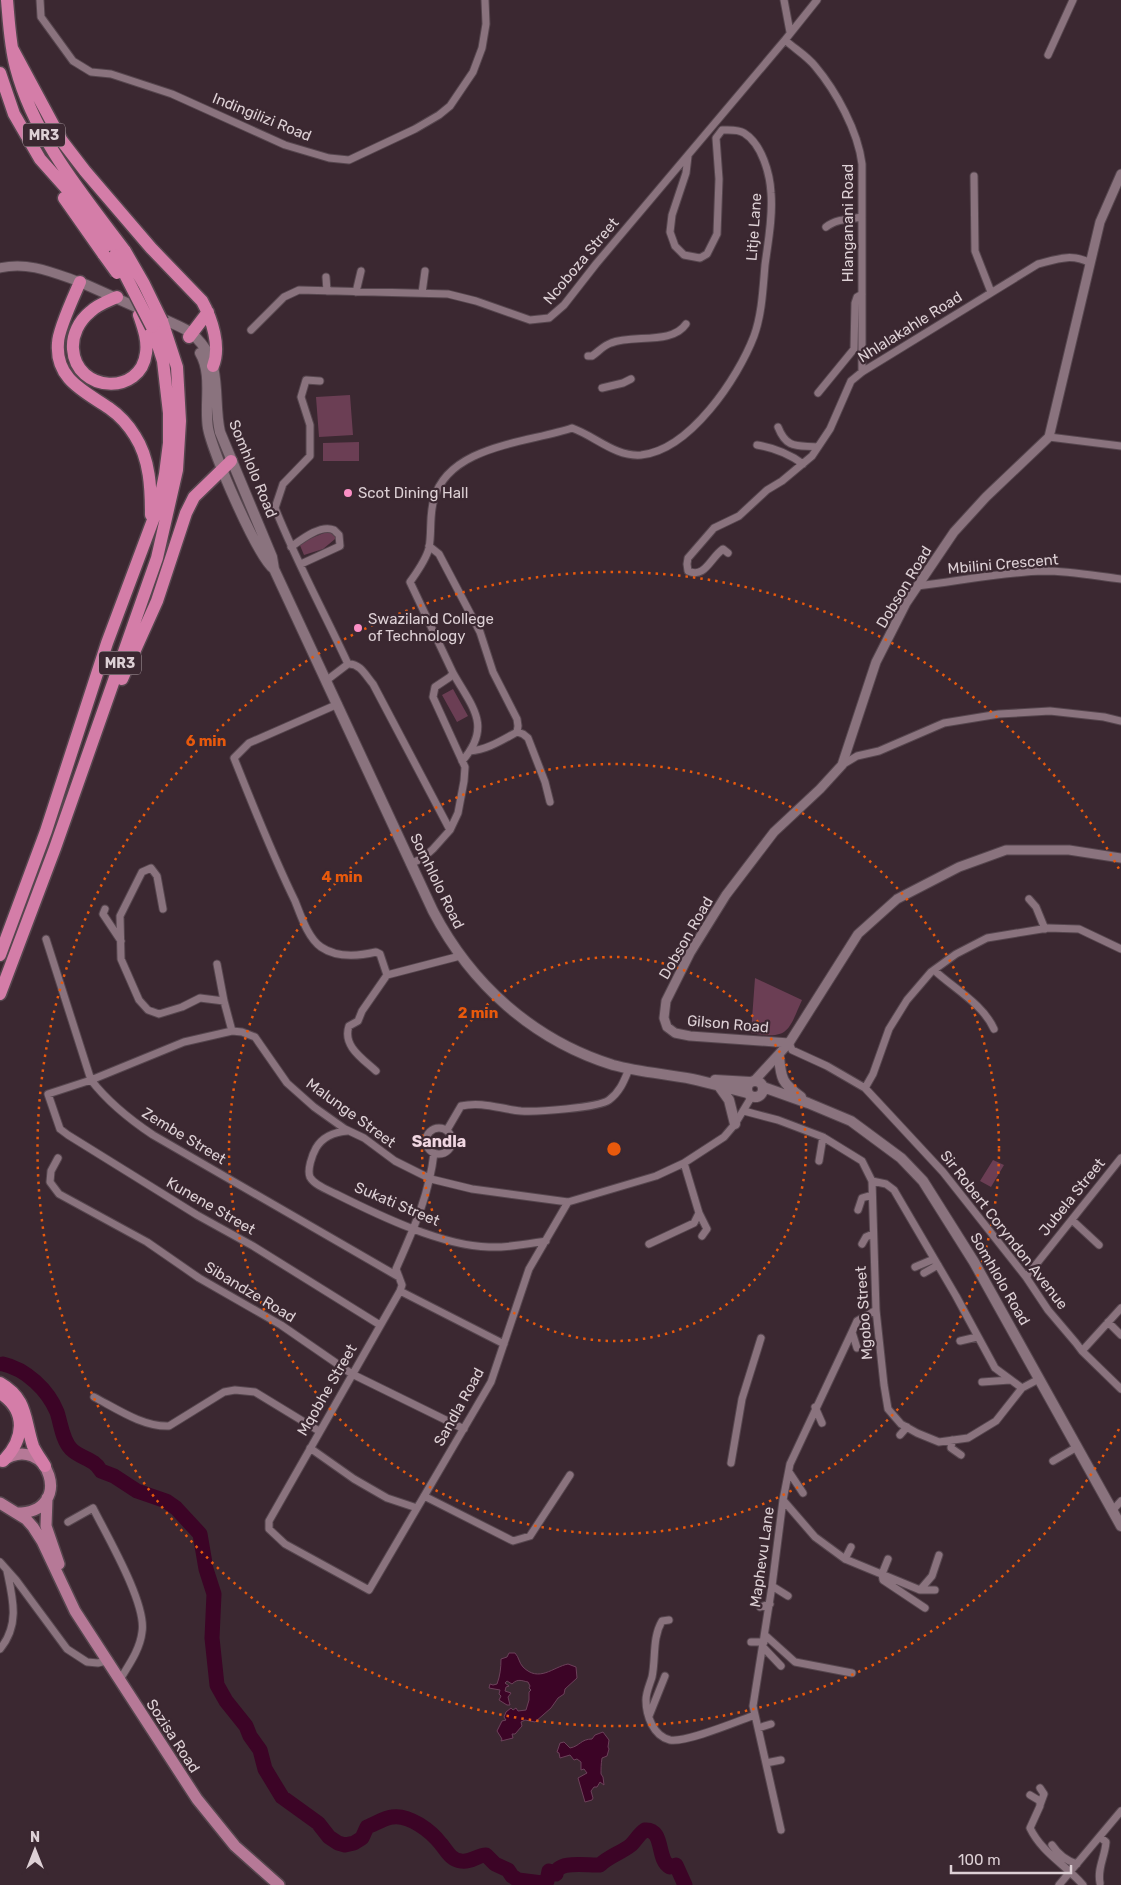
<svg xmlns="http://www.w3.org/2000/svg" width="1121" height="1885" viewBox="0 0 1121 1885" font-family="Rubik,sans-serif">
	<rect width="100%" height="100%" fill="#3b2831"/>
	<path fill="#6b3e54" d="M350,395L353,435L319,437L316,397Z
		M359,442V461H323V443Z
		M329,531L335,536V539L323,549L304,555L299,543Z
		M453,689L468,716L457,722L442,695Z
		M755,978L802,1000C788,1031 789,1040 751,1033Z
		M993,1160L1004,1165L991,1187L980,1181Z"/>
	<path fill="#3c0426" stroke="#6c415a" d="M509,1653H515C519,1657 519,1663 523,1667C539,1683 553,1667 568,1664L576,1667L577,1678L565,1689L564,1694L558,1698L551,1708L535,1722L525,1720L521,1722L522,1726L515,1734H512L513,1738L501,1741L502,1739L497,1731L502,1721L506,1720L504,1717L506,1712L511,1708L513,1710L516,1708L518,1711L526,1710L529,1700V1692L531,1690L529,1688L530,1686L528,1682C522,1681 518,1678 512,1684L507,1681L505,1683L509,1686L506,1687L505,1691L511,1693L508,1697L510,1705H507L499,1700L501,1696L499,1694L500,1690L489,1688L490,1684L493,1685L497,1684C500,1676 501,1668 501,1659L507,1657Z
		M603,1732L609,1740L608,1747L609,1749L607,1756L602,1758C601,1764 601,1769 601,1774L603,1777L604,1785L600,1782L597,1787H594L591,1791L593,1798L592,1800L585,1802L578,1778L587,1773L584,1769L581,1770V1762L577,1759L574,1760L570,1755L560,1758L559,1753L557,1752L560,1743L564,1742L570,1748C580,1746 581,1739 592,1739L595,1735Z"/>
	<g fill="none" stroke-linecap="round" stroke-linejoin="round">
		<path stroke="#6c415a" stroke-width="2.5" d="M0,1361L3,1364"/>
		<path stroke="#3c0426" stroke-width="15" d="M3,1364C26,1369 48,1390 57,1412C61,1424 62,1439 71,1449C81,1459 94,1458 101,1471L114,1476L137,1491L166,1501L176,1508L200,1534L206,1569L214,1594L212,1638L217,1685L226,1701L246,1726L250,1736L260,1750L265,1769L282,1797L318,1823L329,1837L338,1843L345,1845L354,1843L362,1838L367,1827C375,1824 384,1818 392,1817C409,1814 431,1831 441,1844C447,1851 451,1860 461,1861C471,1863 477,1855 486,1855L495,1864L508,1870L512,1876L518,1880L542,1883L547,1881L549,1871L556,1874C558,1860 588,1866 600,1865C609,1856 621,1853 631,1845C636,1840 639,1834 645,1830C665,1829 656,1860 670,1867L676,1865L685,1885"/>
		<g stroke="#56464e" stroke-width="9">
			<path id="minor" d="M40,0L41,17L73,61L91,72L111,74L172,94L285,145L329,158L349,160L415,129L439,115L450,106L473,72L482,48L486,24L485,0
				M784,0L790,32
				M785,40C795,49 807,56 815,66C836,91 858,131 862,164V372
				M1048,55L1073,0
				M974,176L975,251L991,292
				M826,227C836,219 851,219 862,217
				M326,277L327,291
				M356,292L361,271
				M422,293L425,271
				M251,330L284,297L299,290L448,294L476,301L530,320L549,318L564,305L596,264L785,40L817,0
				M588,356H592C598,352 604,345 611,343C632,334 672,345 686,324
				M320,381L306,380L301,397L310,425V456L283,484L275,508C296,561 324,612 348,664
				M602,388L623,383L631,379
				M818,393L854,349L855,303L857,297L862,294
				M778,427C787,450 798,445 818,447
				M1049,437L1121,446
				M757,445C775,448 788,453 803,464
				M429,546L439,554L480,632L493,672L517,719L518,726L517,732C502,740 487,750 470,751
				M291,547C302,539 321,524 334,530L339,535L340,546L301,564
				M728,553L723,549C710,558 705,579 688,571L687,564L688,558L714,528L739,516L767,490L782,481L812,456L830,429L851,381L862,372L1038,264C1057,259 1072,253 1090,263
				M917,586C959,581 1002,572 1044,571C1070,571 1096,576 1121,579
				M453,673C472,707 493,726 462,761
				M327,680L348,664C360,663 366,676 373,684L450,830
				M338,704L249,743L234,758C253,806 272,854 295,901C301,916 308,938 321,947C337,958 359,956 376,952L380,954L387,975L460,956
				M517,732L523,734L528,738L545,782L550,802
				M842,765L857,756L879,751L944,723L999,714L1050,711L1104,717L1121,721
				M410,864L423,858L433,849L450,830L458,813L464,781L465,767L433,697L435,687L450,677L453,673L410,582C417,572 426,560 429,548C432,532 429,515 434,499C449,445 528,443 572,428C595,436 615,457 641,455C690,450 738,378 754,336C762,314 763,288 765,265C768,242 773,217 771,193C770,174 762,144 744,133C738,129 729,130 722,130L716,138L719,179L717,234L707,254L700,258L684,255L675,246L670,232L672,215L686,173L688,156
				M1029,899L1036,907L1045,929
				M105,909L103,914L121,941
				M163,909L157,876L151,868L142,872L120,916L121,959L139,1000L148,1010L159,1014L182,1007L200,998L224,1001
				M46,939L91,1080C108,1102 129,1119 153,1135L399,1277
				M217,964L224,1001L232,1031
				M934,970C953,988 983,1004 994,1029
				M789,1043L792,1050L827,1066L865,1088L943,1172L1026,1277L1048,1310L1076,1343L1082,1351L1121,1389
				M376,1071C363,1059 342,1046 349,1026L358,1021L362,1011L387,975
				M865,1088L873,1074L889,1029L907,1000L931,972L956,954L987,938L1048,928L1079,929L1121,949
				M744,1111L778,1120L823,1137L862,1161L872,1181L876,1310L884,1385L888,1409L901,1424L917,1433L939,1442L968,1438L996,1421L1022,1388L1039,1379
				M426 1141a13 13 0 1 1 26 0a13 13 0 1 1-26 0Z
				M447,1130L461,1106C482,1101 500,1109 521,1111C536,1112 598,1108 609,1100C620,1092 624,1081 629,1069
				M348,1131C334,1132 323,1136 316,1148C312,1155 307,1170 310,1177C314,1185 328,1190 336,1194C378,1215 442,1246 489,1247C508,1248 527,1244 546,1241
				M434,1153C429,1196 413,1230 396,1269L402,1285L400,1291L269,1521V1529L285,1544L369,1590L491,1382L529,1269L568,1202
				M58,1158L51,1171L50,1182L59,1194L147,1242L199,1278L281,1325L352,1374L464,1429
				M819,1161L823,1137
				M872,1181L886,1184L894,1190L956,1296L995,1368L1022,1388
				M858,1210L862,1198L872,1195
				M699,1213L707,1229L702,1236
				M1072,1220L1099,1245
				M649,1244L694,1223L699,1213L684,1163
				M862,1244L866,1237L873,1234
				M915,1267L934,1259
				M924,1273L938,1265
				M1026,1277L1121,1158
				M400,1291L504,1344
				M1108,1322L1121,1335
				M380,1325L253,1246L197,1215L68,1135L60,1129L48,1094L91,1080L184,1042L232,1031L242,1032L255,1037L287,1083L314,1107L345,1129L364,1138L395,1161L431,1179L472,1189L568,1202L656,1176L684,1163L724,1137L735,1124L752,1096
				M852,1332L857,1348
				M960,1341L977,1337
				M1082,1351L1121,1308
				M982,1382L1010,1380
				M94,1397C117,1409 143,1427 169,1426L224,1392L235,1390L255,1392L319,1431
				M815,1407L822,1423
				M900,1435L907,1427
				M952,1440L951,1448L961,1455
				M310,1448L354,1479L387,1498L417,1508
				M1053,1461L1077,1447
				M731,1463L742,1399L761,1338
				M789,1472L803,1493
				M424,1496L513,1541L530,1536L570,1475
				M783,1500L815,1537L845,1559L920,1590L932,1576L939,1555
				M1112,1511L1121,1501
				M68,1522L93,1508C107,1536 147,1604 142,1632C140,1650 128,1666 119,1681
				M845,1559L851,1547
				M888,1559L882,1574L883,1580L925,1608
				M0,1562L16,1580L67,1649L87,1662L98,1663L106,1661
				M772,1586L788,1596
				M920,1590H935
				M760,1607L770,1604
				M669,1620L662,1621C652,1638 656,1658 652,1677C650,1684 646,1692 646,1700C646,1715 653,1736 670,1740C686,1743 738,1721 755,1715
				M765,1635L795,1662L852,1673
				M751,1642H764
				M763,1647L781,1666
				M0,1649C20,1625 13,1599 7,1571
				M649,1716L665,1676
				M758,1728L771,1724
				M766,1763L781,1760
				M1040,1788L1044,1794L1040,1805
				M1030,1795L1040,1801V1806L1030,1828C1042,1853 1066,1865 1083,1885
				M781,1830L753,1706L772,1586L783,1500L790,1464L852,1332L857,1321L876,1310
				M1100,1837L1106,1842C1105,1857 1097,1868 1100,1883
				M1052,1845C1058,1854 1067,1861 1077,1864
				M1059,1885L1121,1811"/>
		</g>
		<g stroke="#56464e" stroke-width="11">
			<path id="tertiary" d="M0,268C28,261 54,273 80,282
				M789,1043L690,1036L675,1033L667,1027L664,1018L666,1001L690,953L726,895L774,832L820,789L842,765L876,662L906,603L954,532L986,497L1049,437L1100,222L1121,174
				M755,1080L789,1043L858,934L897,899L959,867L1006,850H1069L1121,858"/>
		</g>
		<g stroke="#56464e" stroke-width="12">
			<path id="secondary" d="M80,282L145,311
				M159,317C169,322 180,326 190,332C194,334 197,339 201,343C222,368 213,402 220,432L272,557L274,569L433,911C471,984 533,1040 613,1065C639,1072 666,1074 692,1079C711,1083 730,1089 748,1093
				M200,353C213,375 204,404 208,428C212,451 257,556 274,569
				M779,1057C781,1079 782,1083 801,1097
				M715,1080L750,1082
				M747 1089a8 8 0 1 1 16 0a8 8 0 1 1-16 0Z
				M719,1086L729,1100L735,1124
				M763,1087L808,1103L851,1121L901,1158L923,1181L974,1262L1121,1526"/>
		</g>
		<g stroke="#56464e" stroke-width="14">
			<path id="primary" d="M2,1461C48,1430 76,1513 17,1513
				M47,1498L46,1526L59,1564
				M0,1503L26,1519L33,1527L42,1541L75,1611L197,1799L235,1846L279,1885"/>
		</g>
		<g stroke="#56464e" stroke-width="15">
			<path id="motorway" d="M7,0C9,23 10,46 16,68C34,137 83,195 125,251
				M12,48L62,141L85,171L151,248L202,301C212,319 221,347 213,366
				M0,73L14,114L40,159L73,196L115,255
				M64,198L104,255
				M80,282C74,296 58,330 58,343C55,379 84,391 109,408C119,415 129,426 135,436C150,459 151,489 151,515
				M117,297C108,301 97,305 90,312C79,321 72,335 73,349C76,393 141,396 146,353C148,340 143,327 139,315
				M189,337L208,312
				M122,679L157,601L186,513L194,497L231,461
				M0,955L46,831L107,643L159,504L165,474L169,443V413L163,361L152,327
				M0,994L55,848L157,558L177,470L180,421L177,367L162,321
				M0,1383C28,1399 24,1419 33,1446C36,1453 41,1459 45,1466
				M0,1393C28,1411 24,1440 3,1461"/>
		</g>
		<use href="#minor" stroke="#8a737e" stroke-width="7"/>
		<use href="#tertiary" stroke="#8a737e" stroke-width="9"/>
		<use href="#secondary" stroke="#8a737e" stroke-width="10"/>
		<use href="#primary" stroke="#b67997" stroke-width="11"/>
		<use href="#motorway" stroke="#d47da8" stroke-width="12"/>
		<g stroke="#56464e" stroke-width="15" stroke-linecap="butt">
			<path id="motorway-bridge" d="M125,251L144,284L162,321
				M104,255L117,273
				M115,255L152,327"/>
		</g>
		<use href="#motorway-bridge" stroke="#d47da8" stroke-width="12"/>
	</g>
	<g fill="none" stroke="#e8590c" stroke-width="2.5" stroke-dasharray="2.5 5">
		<circle cx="614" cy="1149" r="192"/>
		<circle cx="614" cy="1149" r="385"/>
		<path d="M1119 1429A577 577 0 1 1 1119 869"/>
	</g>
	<g fill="#fb8fc5" stroke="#3b2831" stroke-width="2">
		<circle cx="348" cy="493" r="5"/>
		<circle cx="358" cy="628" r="5"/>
	</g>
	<g text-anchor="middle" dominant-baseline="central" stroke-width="4.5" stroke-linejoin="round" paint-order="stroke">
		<g fill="#3b2831" stroke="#ac9ea4" stroke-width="1">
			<rect x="23" y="123.5" width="42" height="23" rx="4"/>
			<rect x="99" y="651.5" width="42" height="23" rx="4"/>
		</g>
		<g font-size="14" font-weight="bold" fill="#ddd0d5">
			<text x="44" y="135">MR3</text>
			<text x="120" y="663">MR3</text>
		</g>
		<g font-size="15" fill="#ddd0d5" stroke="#3b2831">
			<text transform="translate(262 117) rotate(22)">Indingilizi Road</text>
			<text transform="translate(848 223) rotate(-90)">Hlanganani Road</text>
			<text transform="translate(754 227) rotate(-86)">Litje Lane</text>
			<text transform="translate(581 261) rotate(-50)">Ncoboza Street</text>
			<text transform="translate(910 327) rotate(-32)">Nhlalakahle Road</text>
			<text transform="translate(253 469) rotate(68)">Somhlolo Road</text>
			<text transform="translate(1003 564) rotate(-5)">Mbilini Crescent</text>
			<text transform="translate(904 587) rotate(-59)">Dobson Road</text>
			<text transform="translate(437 881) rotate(64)">Somhlolo Road</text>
			<text transform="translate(686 938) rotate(-60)">Dobson Road</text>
			<text transform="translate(728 1024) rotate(5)">Gilson Road</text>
			<text transform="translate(351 1113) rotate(36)">Malunge Street</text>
			<text transform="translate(184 1136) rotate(31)">Zembe Street</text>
			<text transform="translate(1072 1197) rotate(-51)">Jubela Street</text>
			<text transform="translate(397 1204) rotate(23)">Sukati Street</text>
			<text transform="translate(211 1206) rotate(30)">Kunene Street</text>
			<text transform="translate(1004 1230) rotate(52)">Sir Robert Coryndon Avenue</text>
			<text transform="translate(1000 1279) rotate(60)">Somhlolo Road</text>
			<text transform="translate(250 1292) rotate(31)">Sibandze Road</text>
			<text transform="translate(864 1313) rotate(-94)">Mgobo Street</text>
			<text transform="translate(327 1390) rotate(-60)">Mqobhe Street</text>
			<text transform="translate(459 1407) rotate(-61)">Sandla Road</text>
			<text transform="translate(762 1557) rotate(-82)">Maphevu Lane</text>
			<text transform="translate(173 1736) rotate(57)">Sozisa Road</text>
		</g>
		<g font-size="15" fill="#ddd0d5" stroke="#3b2831" text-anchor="start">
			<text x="358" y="493">Scot Dining Hall</text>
			<text x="368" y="619">Swaziland College<tspan x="368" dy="17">of Technology</tspan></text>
		</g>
		<g font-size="16" font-weight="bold" fill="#f1d7e2" stroke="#3b2831">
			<text x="439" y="1141">Sandla</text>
		</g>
	</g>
	<circle cx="614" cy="1149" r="8" fill="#e8590c" stroke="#3b2831" stroke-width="2.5"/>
	<g font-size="15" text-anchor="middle" font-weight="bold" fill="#e8590c" stroke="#3b2831" stroke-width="4.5" stroke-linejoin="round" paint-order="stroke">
		<text x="206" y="746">6 min</text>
		<text x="342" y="882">4 min</text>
		<text x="478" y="1018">2 min</text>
	</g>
	<g transform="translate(35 1850)" stroke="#3b2831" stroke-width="4" paint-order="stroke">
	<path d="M0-4L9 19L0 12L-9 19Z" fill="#ddd0d5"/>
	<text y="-8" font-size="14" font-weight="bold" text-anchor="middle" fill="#ddd0d5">N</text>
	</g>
	<path d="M951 1865v8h120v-8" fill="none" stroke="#ddd0d5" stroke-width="2.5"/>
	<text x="958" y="1865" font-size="15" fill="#ddd0d5" stroke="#3b2831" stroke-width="4" paint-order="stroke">100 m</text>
</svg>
